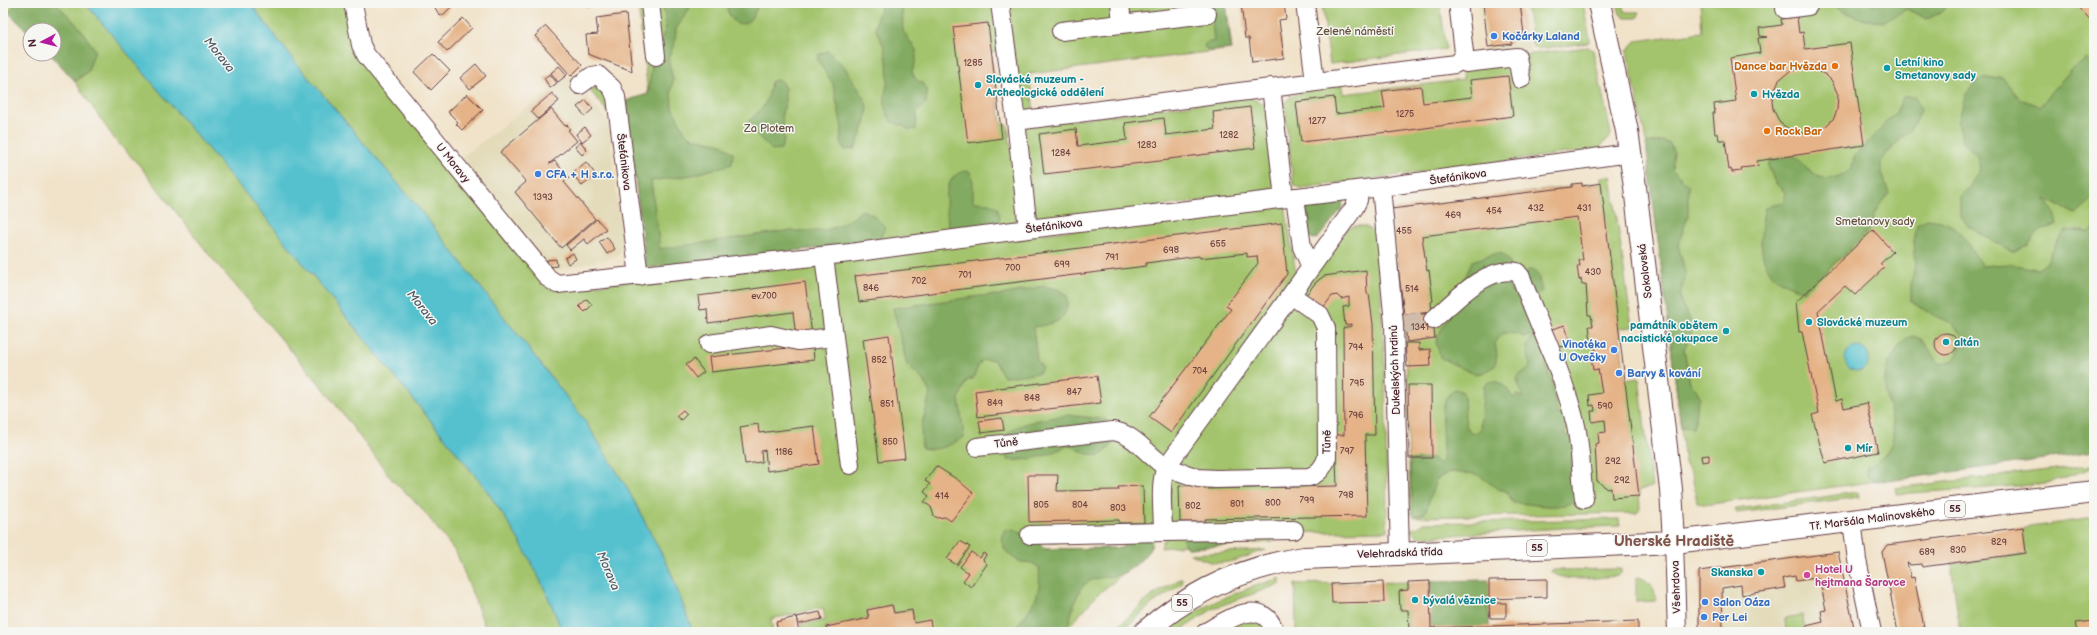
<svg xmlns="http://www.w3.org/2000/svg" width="2097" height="635" viewBox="0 0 2097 635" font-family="'Balsamiq Sans',sans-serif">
	<rect width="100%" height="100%" fill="#f6f6f2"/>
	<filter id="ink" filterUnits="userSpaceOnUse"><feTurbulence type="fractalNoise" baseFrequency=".025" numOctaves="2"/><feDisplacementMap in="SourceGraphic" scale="8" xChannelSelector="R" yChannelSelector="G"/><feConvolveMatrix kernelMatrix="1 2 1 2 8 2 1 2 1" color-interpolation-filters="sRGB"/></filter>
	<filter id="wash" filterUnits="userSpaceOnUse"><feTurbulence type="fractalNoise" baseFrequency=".012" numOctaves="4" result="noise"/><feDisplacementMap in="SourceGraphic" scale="16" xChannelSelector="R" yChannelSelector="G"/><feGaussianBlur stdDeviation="0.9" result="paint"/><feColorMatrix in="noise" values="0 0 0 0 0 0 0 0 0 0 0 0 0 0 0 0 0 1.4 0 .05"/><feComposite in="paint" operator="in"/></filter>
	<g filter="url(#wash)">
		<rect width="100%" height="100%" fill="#f1e3ca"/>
		<path fill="#e3dbba" d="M1479,3H1524L1530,51L1486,57Z
			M569,75L608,121L623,248L615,257L550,272L458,160Z
			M1838,552L1854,632H1699V571Z"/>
		<path fill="#a3c46c" stroke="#76724c" d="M3,3H85L267,219L482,484C515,530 543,578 562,632H487L457,554L419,505L393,481L324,389L211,257L140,166L116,141L75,82L87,72L54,54V30H30L3,6Z
			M250,3H347L357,46L553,290L1285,206L1298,285L1348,228C1358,224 1371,224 1375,237C1382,257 1380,283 1381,303C1387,379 1386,455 1387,531L1273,533V542L1187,548L1184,545L1161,548L1163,541L1168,537L1038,542L1045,549L1123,548L1152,545L1140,560L1098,594L1064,632H932L914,624L912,610L894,613L892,605L867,610L868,618L826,627L827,632H803L801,625L825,620L823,608L771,619L773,632H693L669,568L626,486L583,418L417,206L296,63Z
			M638,3H995L998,50L991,53L1001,123L1008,126L1020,216L1015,223L972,230L646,268L626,101L648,94Z
			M1006,3H1226L1232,49L1029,74L1034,112L1023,113Z
			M1322,3H1440L1446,49L1330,64Z
			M1526,3H1583L1590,40L1588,43L1535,49L1532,45Z
			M1617,3H1623L1625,12H1640L1637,18H1625L1620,14Z
			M1700,3H2094V451L1704,505L1697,502L1692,475L1685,463L1648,151L1627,51L1636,41L1702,32Z
			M1588,47L1593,50L1611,134L1609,138L1598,149L1301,188L1295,186L1293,182L1284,104C1292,90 1325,88 1342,85L1343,94L1463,80L1462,70L1523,55Z
			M589,87L604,90L610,97L611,116L588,88Z
			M1248,97L1264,104L1267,109L1275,185L1269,192L1040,222L1033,217L1022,132L1027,126Z
			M1611,176L1632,327L1619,329L1625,380L1639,378L1652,487L1639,490L1640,509L1637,513L1414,517L1410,512L1406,344L1392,210L1601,183V178Z
			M2091,465L2092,468L2051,482L2033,485L1896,494L1895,488Z
			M1858,492L1859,497L1737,513L1735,510L1736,509Z
			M2094,518V632H1960L1951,564L2026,554L2023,528Z
			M1619,519L1620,526L1563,528L1420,537L1408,529L1417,528L1423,523Z
			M1266,550C1249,555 1228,566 1210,562C1203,560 1196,556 1190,554Z
			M1621,569V573L1618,576C1598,577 1568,584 1551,572L1552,570Z
			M1639,577C1651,581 1655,590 1656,601L1636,602V578Z
			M1280,578V584L1214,608L1178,632H1167C1200,604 1239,591 1280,578Z
			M1180,579H1182V584L1153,603L1121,632H1112L1150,597Z
			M1408,582L1409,632H1296L1295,584Z
			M1802,615L1806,632H1786L1785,618Z
			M1248,619L1261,624L1267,632H1229L1231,627Z"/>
		<path fill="#82aa60" stroke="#666446" d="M16,3H56L80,28L95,50L88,71L75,81L50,54H54V30H30V34L9,13Z
			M663,3H693L676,29L675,42L668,58L673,79L671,93L672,107L686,134L693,138L722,144L733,153L732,164L692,175L651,181L660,249L785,231H824L838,226L853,218L862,210L873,215L885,227L879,241L646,268L626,101L648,94L652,64L666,27Z
			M727,3H759C754,14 751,25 737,24C731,18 726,12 727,3Z
			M882,3H902L903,31L916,50V60L912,72L916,80L924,84L927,92L926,103L917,112L916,129L909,130L902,125L891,122L885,108V93L888,81L887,62L884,46L876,30V22Z
			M1210,3H1226L1231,49L1209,51L1204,47L1206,43L1214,41Z
			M1835,3H1951L1940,13L1927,19L1907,9L1883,22L1865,20L1838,9Z
			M827,51L844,66L863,96L868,108L865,124L855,149L845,150L840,140L842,128L833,84L818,61V55Z
			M2087,59L2094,66V197L2075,214L2046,199L2054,213L2057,225L2041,230L2027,245L2012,252L1969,227L1960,215V195L1968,189L1980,169L1977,156L1963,142L1958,122L1966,94L1974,84L1985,78L2002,77L2020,99L2040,106L2070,71Z
			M776,80L781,81L785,88V106L782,112L784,141L781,149L772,150L754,132L748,122C764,106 767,106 771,82Z
			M1903,97H1915L1921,110L1915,124L1881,160V173L1889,193L1873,216V226L1841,258L1803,291C1795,287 1784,285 1777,279C1756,262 1760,230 1765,207L1783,203L1785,192L1776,184L1768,166L1771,158L1795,155C1814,178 1825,187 1852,169L1854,157L1896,112Z
			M1663,141L1670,144L1674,153L1672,169L1688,185V216L1678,245L1686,275L1680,294L1681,303L1691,321V335L1684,349L1690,383L1696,389L1700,397C1694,409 1697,417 1693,428L1681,427L1646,144Z
			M966,171L970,172L973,181V202L989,203L997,207L1000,217L999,223L991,227L950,233C946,215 939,175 966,171Z
			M1342,200L1343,207L1318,238L1314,239L1307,236L1304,204Z
			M1927,219C1963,222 1964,240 1982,266L2008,264L2037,269L2046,264L2057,242L2066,230L2089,232L2094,227V452L1888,481L1873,480L1867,476V468C1926,435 1862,396 1895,353C1900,346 1904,340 1912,336L1922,339L1940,364L1954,360L1959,351L1962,336L1952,323L1937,317L1911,301V282L1916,263L1914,242L1917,224Z
			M1497,253L1503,254L1509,261L1513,277L1509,285L1511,292L1524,285L1528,270H1533L1538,275L1542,291L1534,297L1538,321L1534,335L1524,337L1518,334L1503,333L1495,343L1497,354L1495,366L1482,373L1474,374L1441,358L1436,343L1440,332L1450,315L1472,261Z
			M1044,286L1058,289L1067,296C1070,321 1054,324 1033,327L1037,361L1042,367L1039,373L1004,377L994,360H983L979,364L973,379L967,380L959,398L964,437C951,445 938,452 922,448L921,428L930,394L925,382L907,365L893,308L981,296L1001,295Z
			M1540,335L1551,357L1546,367L1552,383L1557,413L1567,419L1568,429L1563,432L1574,441L1577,500C1556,512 1536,503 1513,503L1506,491L1498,489L1477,474L1449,472L1436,480L1425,513L1417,516L1413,513L1410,460L1433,459L1438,464L1443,460C1445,438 1434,402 1455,389L1463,392C1467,406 1461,422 1471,434L1476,433L1480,429L1484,385C1496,375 1507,387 1513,398L1517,395L1523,397L1517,380L1519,375L1524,373L1530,366L1527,347L1531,338Z
			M1069,415L1107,420L1111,433L1110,438L1114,442L1106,451L1099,456L1085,453L1069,445C1047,456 1033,461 1008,460C986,423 1046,419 1069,415Z
			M1013,529L1038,542L1045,549L1123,548L1124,539H1152C1152,553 1133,569 1121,574C1109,578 1095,576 1085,584C1072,596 1073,621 1064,632H1013C1030,606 1042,602 1039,568C1029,559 1028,565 1019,561C1004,553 1000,546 1004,530Z
			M1184,537H1251L1248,544L1187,548L1184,544Z
			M1489,580V627L1431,628L1430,581Z"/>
		<path fill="#54c1ce" stroke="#4f707c" d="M85,3H250L296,63L417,206L583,418L626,486L669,568L693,632H562C543,578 515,530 482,484L267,219Z
			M1845 359a12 12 0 1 1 24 0a12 12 0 1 1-24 0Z"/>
		<g id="blocks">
			<path fill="#e5b387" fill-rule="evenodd" d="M437,3H450L453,5L443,15L441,14L440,16L434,6Z
				M586,3H610V4L586,7Z
				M1241,3H1284L1286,19L1279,20L1284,58L1252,62L1249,38H1245Z
				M1483,3H1520L1524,34L1511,35L1512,44L1488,47Z
				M2079,3H2094V24L2077,5Z
				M626,14L632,71L588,54L586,35L598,34L596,18Z
				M1797,17L1799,33L1803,32L1805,49L1850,43L1864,145L1757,161L1758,166L1741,168L1742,171L1732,172L1731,169L1729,170L1725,140H1719L1718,134H1715L1713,113H1715L1714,104L1736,101L1730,58L1760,53L1758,38L1767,37L1760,36L1759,28L1782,25L1781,19ZM1804,68H1812L1826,75L1832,81L1838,95L1837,110L1834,118L1823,129L1808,134L1793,132L1780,123L1773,109L1772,101L1773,93L1779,80L1790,71Z
				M463,18L472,28L447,52L438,42Z
				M988,23L1002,138L968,143L953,27Z
				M546,26L582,65L571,76L535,36Z
				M433,54L450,71L431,90L414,72Z
				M476,64L486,76L470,89L460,78Z
				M559,66L567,75L558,82L551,73Z
				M550,74L557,83L550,88L544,78Z
				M1508,76L1513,116L1388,133V132L1301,142L1296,102L1334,97L1336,114L1385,108L1382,91L1421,86L1423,103L1472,97L1470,80Z
				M552,93L559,101L538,119L531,111Z
				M467,94L483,110L462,130L456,124L458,122L448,112Z
				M586,100L593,109L585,116L577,107Z
				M1250,107L1255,148L1169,159V160L1044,174L1039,134L1076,129L1078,146L1127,140L1125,123L1164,118L1166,135L1215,129L1213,112Z
				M551,109L565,126L567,125L570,129L568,130L577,141L549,164L555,161L569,178L564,182L595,219L561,248L515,192L526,182L500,152Z
				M585,127L591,135L582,142L576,134Z
				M581,142L587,150L582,155L575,147Z
				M586,162L596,175L582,186L572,173Z
				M1582,183V186L1601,183L1639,496L1612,498L1611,488L1608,489L1597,481L1595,444L1599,443L1598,433L1606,432L1605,420L1592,422L1591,411H1595L1594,405L1590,406L1589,395L1602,393L1598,369L1593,370L1591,356L1596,355L1595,343H1592L1590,335L1589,326H1593L1591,315H1588L1586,284L1582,285L1581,279L1579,280L1577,266H1580L1579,260H1583L1577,217L1422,236L1427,271L1429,270L1433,301L1431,302L1432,312L1404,315L1391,209L1572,187V184Z
				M597,219L606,229L588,244L584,239L570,250L566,245Z
				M1282,223L1287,274L1171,433L1149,417L1231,309L1226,306L1258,263L1257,256L1247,257V253L1200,258L1199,256L1146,263V266L859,302L855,276Z
				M1873,230L1893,252L1880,264L1884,268L1855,295L1845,286L1818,311L1836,401L1842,399L1844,408L1867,403L1878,452L1825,463L1812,415L1819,413L1802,332H1799L1796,302Z
				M607,237L615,249L607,254L599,242Z
				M573,253L576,259L568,264L565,258Z
				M556,259L557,266L548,267L547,260Z
				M1366,270L1367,294H1369L1373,324L1375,435H1365L1367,516L1205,519V522H1180L1179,486L1204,485V489L1337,486L1335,435H1344L1343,328L1351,326V324L1345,325L1343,307L1349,306V297L1341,299L1337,295L1332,296L1323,308L1306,295L1316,282L1324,276Z
				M805,282L812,335L796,337L793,312L708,323L707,309L700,310L698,296Z
				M587,299L592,305L585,312L579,306Z
				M1432,313L1435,338L1407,342L1404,316Z
				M1565,325L1571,346L1557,347L1552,329Z
				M1935 344a11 11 0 1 1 22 0a11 11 0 1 1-22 0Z
				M889,335L905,458L879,461L863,339Z
				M1405,343H1419V350L1430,349L1431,366L1407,367Z
				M813,345L814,360L711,372L709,357Z
				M694,359L704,372L696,378L686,365Z
				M1097,376L1101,403L978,417L975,391Z
				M1408,385H1431L1432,458H1409Z
				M683,410L687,414L681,420L676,416Z
				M1002,418L1004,430L981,433L979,421Z
				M758,424L759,433L814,426L819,464L767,471L765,450L761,451L762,462L745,464L740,427Z
				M1709,455V461L1702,462L1701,456Z
				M936,466L958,480L973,493L951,521L945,517L938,518L934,516L931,507L924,502L929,496L924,492L930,484L925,481Z
				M1028,475H1058L1057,491L1119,490L1118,487L1143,486L1144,523H1119V520L1029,522Z
				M2023,527L2026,553L1922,567L1921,564L1910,565L1909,563H1907L1911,578L1914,577L1925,632H1898L1882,552L1887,545Z
				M960,541L970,547L957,565L947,559Z
				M971,552L980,558L983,553L986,555L983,560L987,564L971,587L963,581L969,573L960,567Z
				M1838,552L1855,632H1807L1806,626L1823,622L1821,611L1826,610L1820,580L1816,578L1796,581L1795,576L1783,578L1785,588L1742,595L1741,585L1722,588L1723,632H1699V571Z
				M1547,579V597L1489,599V580Z
				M1430,581L1431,628L1638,621V632H1409L1408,610H1400L1399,591L1408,590V582Z
				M1383,582L1384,602L1332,603L1331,584Z
				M1489,603H1506V618H1490Z
				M892,605L894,613L912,610L914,623L930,620L932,632H827L826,627L869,618L867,610Z
				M820,612L822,619L799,624L797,617Z
				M796,617L799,632H778L776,622Z
				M2094,621V632H2078L2076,623Z"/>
		</g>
	</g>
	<g filter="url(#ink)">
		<use href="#blocks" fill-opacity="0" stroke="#633c43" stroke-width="1"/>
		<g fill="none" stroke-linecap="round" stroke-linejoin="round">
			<path stroke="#d0bcaa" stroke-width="18" stroke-dasharray="18 9" stroke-linecap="butt" d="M1404,324L1433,320"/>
			<g stroke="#633c43" stroke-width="20">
				<path id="minor" d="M353,3L361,45L366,55L548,278L557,284L850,253L1028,229L1381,187L1630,153
					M650,3L656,56
					M1000,3L1016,121
					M1120,3L1122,24
					M1305,3L1315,81
					M1785,9L1808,6L1809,3
					M1061,31L1207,14
					M1460,60L1466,63L1517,57L1521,79
					M580,85L592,76L598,75L612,88L616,97L639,276
					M1271,87L1284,198
					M1381,187L1394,324L1400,553
					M1295,197L1302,247L1311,267
					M1028,229L1016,121L1455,64L1460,60L1464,52L1458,3
					M824,256L850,465
					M1291,295L1320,315L1326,328L1327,457C1324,467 1318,474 1309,477L1216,479L1198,478L1166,467C1159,483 1163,514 1163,532L1294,530
					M1433,320C1454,302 1486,265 1517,272L1521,277C1539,327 1564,374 1576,426C1581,450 1581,475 1584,499
					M709,344L771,335L798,341L834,337
					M977,447L1113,431C1135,434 1148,456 1166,467L1354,208L1358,200L1359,190
					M1852,521L1857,560L1872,632
					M1030,535L1163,532
					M1674,542L1677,632
					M1206,632C1227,620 1263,595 1275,632"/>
			</g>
			<g stroke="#633c43" stroke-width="24">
				<path id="major" d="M1599,3L1627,131L1635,187L1671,489L1674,542
					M1145,632C1190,592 1244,567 1304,558L1674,542L2094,492"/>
			</g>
			<use href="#minor" stroke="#fff" stroke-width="18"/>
			<use href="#major" stroke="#fff" stroke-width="22"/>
		</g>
	</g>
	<g fill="#3f7fe0" stroke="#f6f6f2" stroke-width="1.5">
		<circle cx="1494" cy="36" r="4"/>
		<circle cx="538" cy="174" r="4"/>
		<circle cx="1614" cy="350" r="4"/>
		<circle cx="1619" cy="373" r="4"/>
		<circle cx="1705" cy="602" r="4"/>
		<circle cx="1704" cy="617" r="4"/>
	</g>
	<g fill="#e8710a" stroke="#f6f6f2" stroke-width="1.5">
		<circle cx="1835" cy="66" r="4"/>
		<circle cx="1767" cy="131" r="4"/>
	</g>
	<g fill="#0f9aa8" stroke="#f6f6f2" stroke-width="1.5">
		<circle cx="1887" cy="68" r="4"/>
		<circle cx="978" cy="85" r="4"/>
		<circle cx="1754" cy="94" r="4"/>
		<circle cx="1809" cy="322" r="4"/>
		<circle cx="1726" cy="331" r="4"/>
		<circle cx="1946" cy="342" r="4"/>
		<circle cx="1848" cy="448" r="4"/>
		<circle cx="1761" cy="572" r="4"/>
		<circle cx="1415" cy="600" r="4"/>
	</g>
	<circle fill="#d1479c" stroke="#f6f6f2" stroke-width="1.5" cx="1807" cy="575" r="4"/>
	<g text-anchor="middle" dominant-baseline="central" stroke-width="3" stroke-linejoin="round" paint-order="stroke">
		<g font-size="9" fill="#714442">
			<text x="973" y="63">1285</text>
			<text x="1405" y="114">1275</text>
			<text x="1317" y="121">1277</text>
			<text x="1229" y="135">1282</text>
			<text x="1147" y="145">1283</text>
			<text x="1061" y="153">1284</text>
			<text x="543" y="197">1393</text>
			<text x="1536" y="208">432</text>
			<text x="1584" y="208">431</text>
			<text x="1494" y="211">454</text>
			<text x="1453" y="215">469</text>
			<text x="1404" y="231">455</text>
			<text x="1218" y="244">655</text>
			<text x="1171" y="250">698</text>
			<text x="1112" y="257">791</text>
			<text x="1062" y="264">699</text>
			<text x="1013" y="268">700</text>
			<text x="1593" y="272">430</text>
			<text x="965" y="275">701</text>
			<text x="919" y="281">702</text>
			<text x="871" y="288">846</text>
			<text x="1412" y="289">514</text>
			<text x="764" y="296">ev.700</text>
			<text x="1420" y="327">1341</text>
			<text x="1356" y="347">794</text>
			<text x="879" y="360">852</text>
			<text x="1200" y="371">704</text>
			<text x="1357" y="383">795</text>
			<text x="1074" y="392">847</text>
			<text x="1032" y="398">848</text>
			<text x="995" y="403">849</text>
			<text x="887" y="404">851</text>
			<text x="1605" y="406">590</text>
			<text x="1356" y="415">796</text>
			<text x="890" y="442">850</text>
			<text x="1347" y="451">797</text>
			<text x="784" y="452">1186</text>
			<text x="1613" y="461">292</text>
			<text x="1622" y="480">292</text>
			<text x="1346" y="495">798</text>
			<text x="942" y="496">414</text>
			<text x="1307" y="500">799</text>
			<text x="1273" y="503">800</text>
			<text x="1237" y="504">801</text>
			<text x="1041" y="505">805</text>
			<text x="1080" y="505">804</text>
			<text x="1193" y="506">802</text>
			<text x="1118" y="508">803</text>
			<text x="1999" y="542">829</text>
			<text x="1958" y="550">830</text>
			<text x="1927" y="552">689</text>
		</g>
		<g fill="#f6f6f2" stroke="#7e6067" stroke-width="1">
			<rect x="1945" y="501" width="20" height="16" rx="3"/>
			<rect x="1527" y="540" width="20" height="16" rx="3"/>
			<rect x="1172" y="595" width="20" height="16" rx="3"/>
		</g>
		<g font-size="10" font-weight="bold" fill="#4a1f2b">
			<text x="1955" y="509">55</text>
			<text x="1537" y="548">55</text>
			<text x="1182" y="603">55</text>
		</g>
		<g font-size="11" fill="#65513e" stroke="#f6f6f2">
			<text x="1355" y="31">Zelené náměstí</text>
			<text x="769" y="128">Za Plotem</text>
			<text x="1875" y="221">Smetanovy sady</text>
		</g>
		<g font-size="11" font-weight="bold" fill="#366cbe" stroke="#f6f6f2" text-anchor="start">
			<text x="1502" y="36">Kočárky Laland</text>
			<text x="546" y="174">CFA + H s.r.o.</text>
			<text x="1606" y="344" text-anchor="end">Vinotéka<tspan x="1606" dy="13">U Ovečky</tspan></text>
			<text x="1627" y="373">Barvy &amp; kování</text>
			<text x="1713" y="602">Salon Oáza</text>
			<text x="1712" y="617">Per Lei</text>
		</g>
		<g font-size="11" font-weight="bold" fill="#0d838f" stroke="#f6f6f2" text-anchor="start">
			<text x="1895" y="62">Letní kino<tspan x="1895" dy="13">Smetanovy sady</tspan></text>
			<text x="986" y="79">Slovácké muzeum -<tspan x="986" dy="13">Archeologické oddělení</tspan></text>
			<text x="1762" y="94">Hvězda</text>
			<text x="1817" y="322">Slovácké muzeum</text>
			<text x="1718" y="325" text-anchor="end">památník obětem<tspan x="1718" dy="13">nacistické okupace</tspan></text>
			<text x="1954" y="342">altán</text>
			<text x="1856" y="448">Mír</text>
			<text x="1753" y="572" text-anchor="end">Skanska</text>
			<text x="1423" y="600">bývalá věznice</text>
		</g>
		<g font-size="11" font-weight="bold" fill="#c56008" stroke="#f6f6f2" text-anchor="end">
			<text x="1827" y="66">Dance bar Hvězda</text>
			<text x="1775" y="131" text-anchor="start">Rock Bar</text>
		</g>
		<g font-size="11" fill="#4a1f2b" stroke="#f6f6f2">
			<text transform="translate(624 162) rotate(83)">Štefánikova</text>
			<text transform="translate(453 163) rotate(51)">U Moravy</text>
			<text transform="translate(1458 177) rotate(-8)">Štefánikova</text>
			<text transform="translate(1054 226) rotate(-7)">Štefánikova</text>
			<text transform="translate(1645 271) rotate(-97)">Sokolovská</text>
			<text transform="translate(1395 370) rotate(-92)">Dukelských hrdinů</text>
			<text transform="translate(1327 442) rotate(-89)">Tůně</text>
			<text transform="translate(1006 443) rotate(-7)">Tůně</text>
			<text transform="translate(1872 519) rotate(-7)">Tř. Maršála Malinovského</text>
			<text transform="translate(1400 553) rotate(-2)">Velehradská třída</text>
			<text transform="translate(1676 587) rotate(-92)">Všehrdova</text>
		</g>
		<g font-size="11" font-weight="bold" fill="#b23c85" stroke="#f6f6f2" text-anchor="start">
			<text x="1815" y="569">Hotel U<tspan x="1815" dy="13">hejtmana Šarovce</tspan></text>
		</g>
		<g font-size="12" font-style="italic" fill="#4e5864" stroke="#f6f6f2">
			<text transform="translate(219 55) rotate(51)">Morava</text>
			<text transform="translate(422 308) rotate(51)">Morava</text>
			<text transform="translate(608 571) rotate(67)">Morava</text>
		</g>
		<g font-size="15" font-weight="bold" fill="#80534b" stroke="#f6f6f2">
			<text x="1674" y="541">Uherské Hradiště</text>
		</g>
	</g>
	<rect width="2097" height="635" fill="none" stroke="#f6f6f2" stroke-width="16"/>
	<g transform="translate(42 42) rotate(263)"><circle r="19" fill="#f6f6f2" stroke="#b1a0a2"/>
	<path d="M0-3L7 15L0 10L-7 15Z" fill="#b5179e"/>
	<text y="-6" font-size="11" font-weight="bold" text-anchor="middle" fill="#4a1f2b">N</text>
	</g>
</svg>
